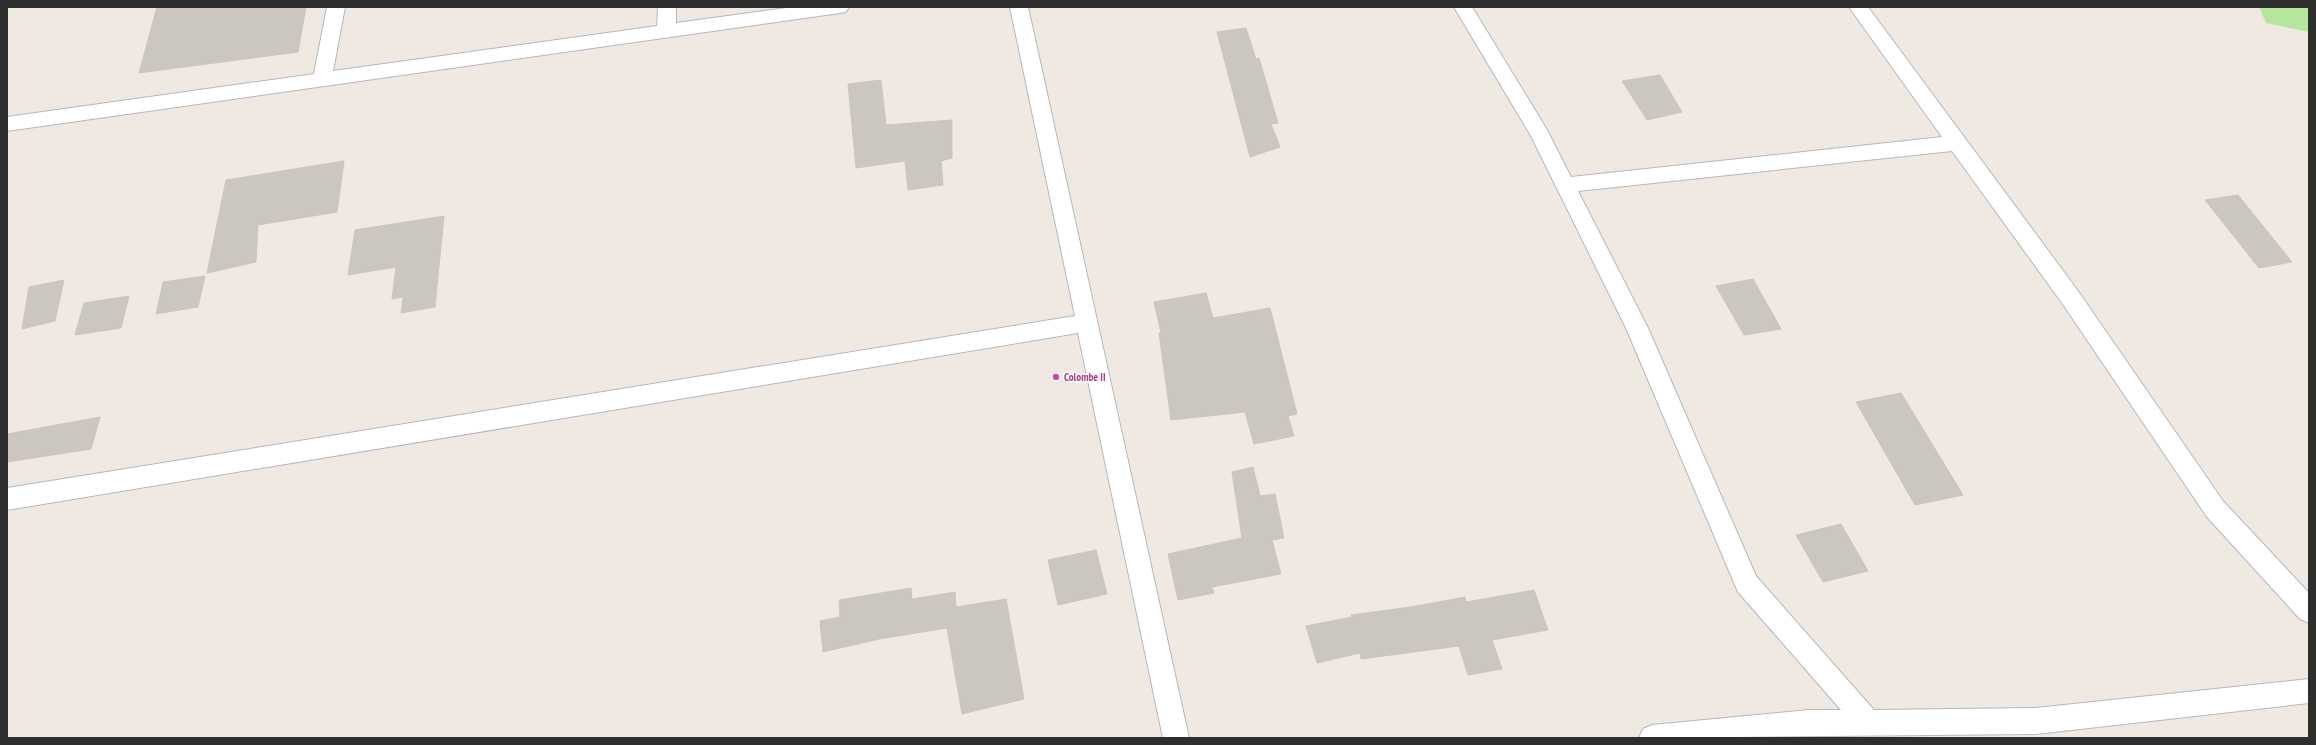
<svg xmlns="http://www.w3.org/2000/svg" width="2316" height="745" viewBox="0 0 2316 745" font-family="'PT Sans Narrow',sans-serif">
	<rect width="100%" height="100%" fill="#efe9e1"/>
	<path fill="#b6e59e" d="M2259,7H2309V32L2266,23Z"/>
	<path fill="#cbc7bf" stroke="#cbc5ba" d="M157,7H306L298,52L139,73Z
		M1246,28L1256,59L1259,58L1278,123L1271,124L1280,147L1250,157L1217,32Z
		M1660,75L1682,112L1647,120L1622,81Z
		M881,80L886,125L952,120V158L941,161L943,185L908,190L905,161L856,168L848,84Z
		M344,161L337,212L258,225L256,262L207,273L226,180Z
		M2238,195L2292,262L2259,268L2205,200Z
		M444,216L435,307L401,313L403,297L392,299L396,267L348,275L355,230Z
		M205,276L198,307L156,314L163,282Z
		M1753,279L1781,329L1744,335L1716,286Z
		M64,280L55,321L22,329L29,287Z
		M1206,293L1213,318L1270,308L1297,414L1288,416L1294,436L1254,444L1245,412L1171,420L1159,333H1161L1154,302Z
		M129,296L121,328L75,335L84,303Z
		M1901,393L1963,495L1915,505L1856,402Z
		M100,417L91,449L7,462V434Z
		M1253,467L1260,496L1275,494L1284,538L1272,540L1281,574L1212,587L1214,593L1178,600L1168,554L1242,538L1232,472Z
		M1841,524L1868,571L1823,582L1796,535Z
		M1096,550L1107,594L1058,605L1048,560Z
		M911,588L912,599L955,592L956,607L1006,599L1024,699L962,714L947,628L879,639L823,652L820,621L840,617L839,600Z
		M1534,590L1548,630L1492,640L1502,669L1468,675L1459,646L1361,659L1360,653L1317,663L1306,626L1352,617L1351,615L1411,607L1465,597L1466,602Z"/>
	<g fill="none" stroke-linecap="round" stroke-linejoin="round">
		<g stroke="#b4b7c1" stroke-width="2">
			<path id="minor" d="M327,7H345L333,71L657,26L658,7H676V23L794,7H849L846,12L840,13L7,131V117L314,74Z
				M1010,7H1028L1189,738H1163L1078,333L7,510V488L1075,316Z
				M1454,7H1472L1546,128L1571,177L1942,137L1849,7H1868L2078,291L2223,501L2309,593V623L2300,619L2207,517L2062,303L1952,151L1578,191L1648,328L1756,576L1874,710L2036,708L2309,679V703L2036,734L1639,738L1643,729L1652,725L1808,710H1841L1738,592L1626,328L1531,136Z"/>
		</g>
		<use href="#minor" fill="#fff" fill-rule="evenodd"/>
	</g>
	<circle fill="#d1479c" stroke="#fff" stroke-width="1.5" cx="1056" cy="377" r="4"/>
	<g text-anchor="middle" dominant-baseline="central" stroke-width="3" stroke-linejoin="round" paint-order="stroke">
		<g font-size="11" font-weight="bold" fill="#b23c85" stroke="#fff" text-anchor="start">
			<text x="1064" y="377">Colombe II</text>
		</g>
	</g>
	<rect width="2316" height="745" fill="none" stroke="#2e2e2e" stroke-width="16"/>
</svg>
